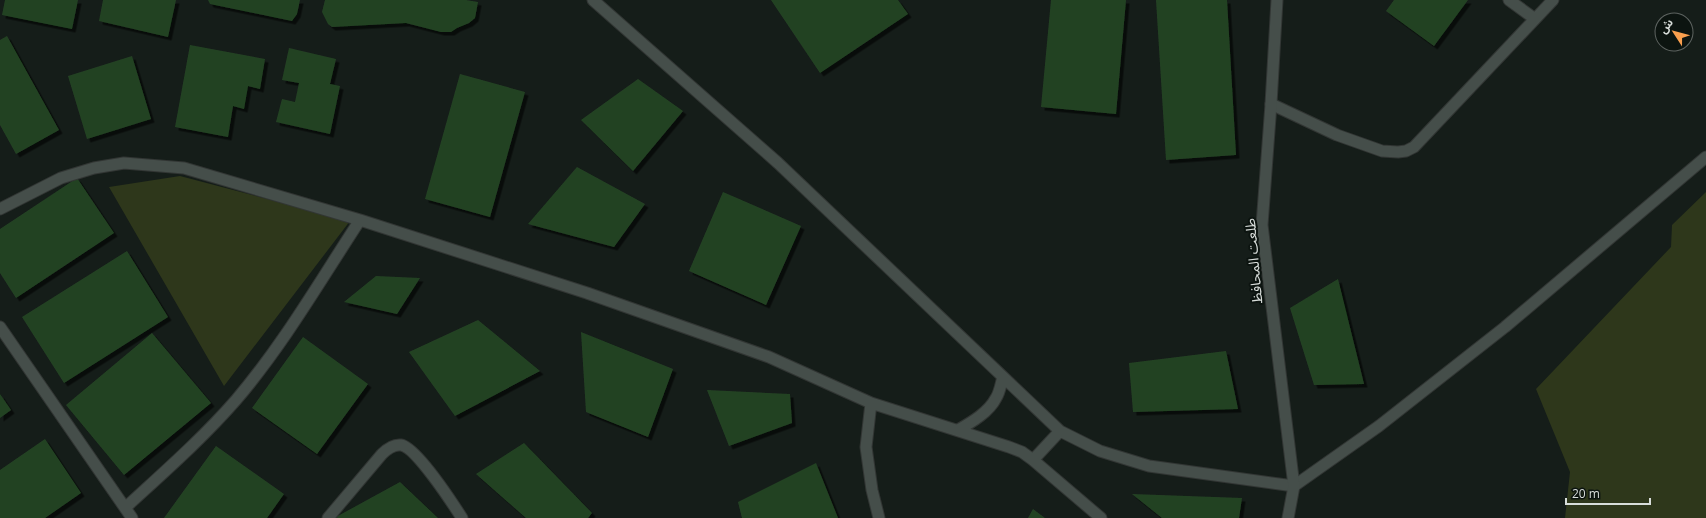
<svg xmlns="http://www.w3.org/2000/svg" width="1706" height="518" viewBox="0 0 1706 518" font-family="'Open Sans','Noto Sans Arabic',sans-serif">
	<defs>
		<filter id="shadow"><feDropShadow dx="3.5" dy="3.5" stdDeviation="0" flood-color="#0009"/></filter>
	</defs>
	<rect width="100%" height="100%" fill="#151d19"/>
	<path fill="#2e371b" d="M180,176L350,221L224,386L109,187Z
		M1706,192V518H1565L1570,472L1536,389L1671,247L1672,225Z"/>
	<path fill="#244224" filter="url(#shadow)" d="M5,0H78L72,29L2,15Z
		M103,0H176L168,37L99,21Z
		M208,0H300L297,14L292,21L210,4Z
		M325,0H466L478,2L475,18L469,23L457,28L451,32H441L406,23L332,27L328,24L322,12Z
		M771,0H898L908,14L820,73Z
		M1051,0H1126L1116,114L1041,107Z
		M1156,0H1227L1236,155L1166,160Z
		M1394,0H1468L1434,46L1386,11Z
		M7,36L59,130L16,154L0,125V40Z
		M190,45L265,59L260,89L248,86L244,109L233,106L228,137L175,127Z
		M289,48L336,59L330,84L340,86L330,134L276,122L282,99L295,102L299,83L282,80Z
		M132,56L151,119L87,139L68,76Z
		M460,74L525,92L490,217L425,199Z
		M638,79L683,111L633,171L581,120Z
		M577,167L645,204L614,247L528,224Z
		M77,178L114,233L16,298L0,273V229Z
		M723,192L801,226L766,305L689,271Z
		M127,251L168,317L64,383L22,317Z
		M376,276L420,278L397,314L344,302Z
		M1338,279L1364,384L1314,385L1290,308Z
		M478,320L540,371L455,416L409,352Z
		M581,332L673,369L648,437L586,412Z
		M152,333L211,403L124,475L66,405Z
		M303,337L368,384L317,454L252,408Z
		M1226,351L1238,409L1133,412L1129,363Z
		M707,390L790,394L792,423L729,446Z
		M0,394L11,410L0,418Z
		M45,439L81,493L45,518H0V470Z
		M524,443L592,513L588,518H526L476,474Z
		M216,446L284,494L267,518H164Z
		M816,463L838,518H742L738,502Z
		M400,482L438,518H337L336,517Z
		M1132,494L1242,498L1239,518H1162Z
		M1033,509L1045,518H1028Z"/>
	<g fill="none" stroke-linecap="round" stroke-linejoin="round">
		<g stroke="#323634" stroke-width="13">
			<path id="minor" d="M593,0L778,163L1060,431L1100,451L1149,466L1294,486L1379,426L1505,327L1706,157
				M1509,0L1535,19
				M1271,104L1337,135L1382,151L1398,152L1406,151L1414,147L1553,0
				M0,209L61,178L94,168L124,163L184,168L360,220L587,293L769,357L871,403L1009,447L1022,452L1033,460L1060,431
				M0,327L132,518
				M871,403L866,447L872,490L879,518
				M958,430C972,422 989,412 996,398C1000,392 1001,383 1003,377
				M1033,460L1101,518
				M125,508C163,473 202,439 236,400C283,345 320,281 360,220
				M328,518L382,454C387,449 393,444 401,445C416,447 453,504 462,518"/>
		</g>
		<g stroke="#323634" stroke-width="13">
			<path id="tertiary" d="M1277,0L1271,104L1262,225L1294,486L1288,518"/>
		</g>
		<use href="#minor" stroke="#454e4a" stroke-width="11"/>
		<use href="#tertiary" stroke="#454e4a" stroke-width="11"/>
	</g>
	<g text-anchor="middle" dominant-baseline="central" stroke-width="4" stroke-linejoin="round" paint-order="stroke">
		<g font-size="14" fill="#d8ddda" stroke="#0c1410">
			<text transform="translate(1253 261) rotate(-95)">طلعت المحافظ</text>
		</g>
	</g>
	<g transform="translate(1674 32) rotate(306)"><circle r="19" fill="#0c1410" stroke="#5e6461"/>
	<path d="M0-3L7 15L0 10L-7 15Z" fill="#fa9f4e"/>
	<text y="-6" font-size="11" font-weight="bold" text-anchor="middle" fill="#d8ddda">ش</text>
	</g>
	<path d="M1566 498v6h84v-6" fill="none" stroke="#d8ddda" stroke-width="2"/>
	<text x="1572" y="498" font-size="12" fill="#d8ddda" stroke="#0c1410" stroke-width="3" paint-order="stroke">20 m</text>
</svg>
